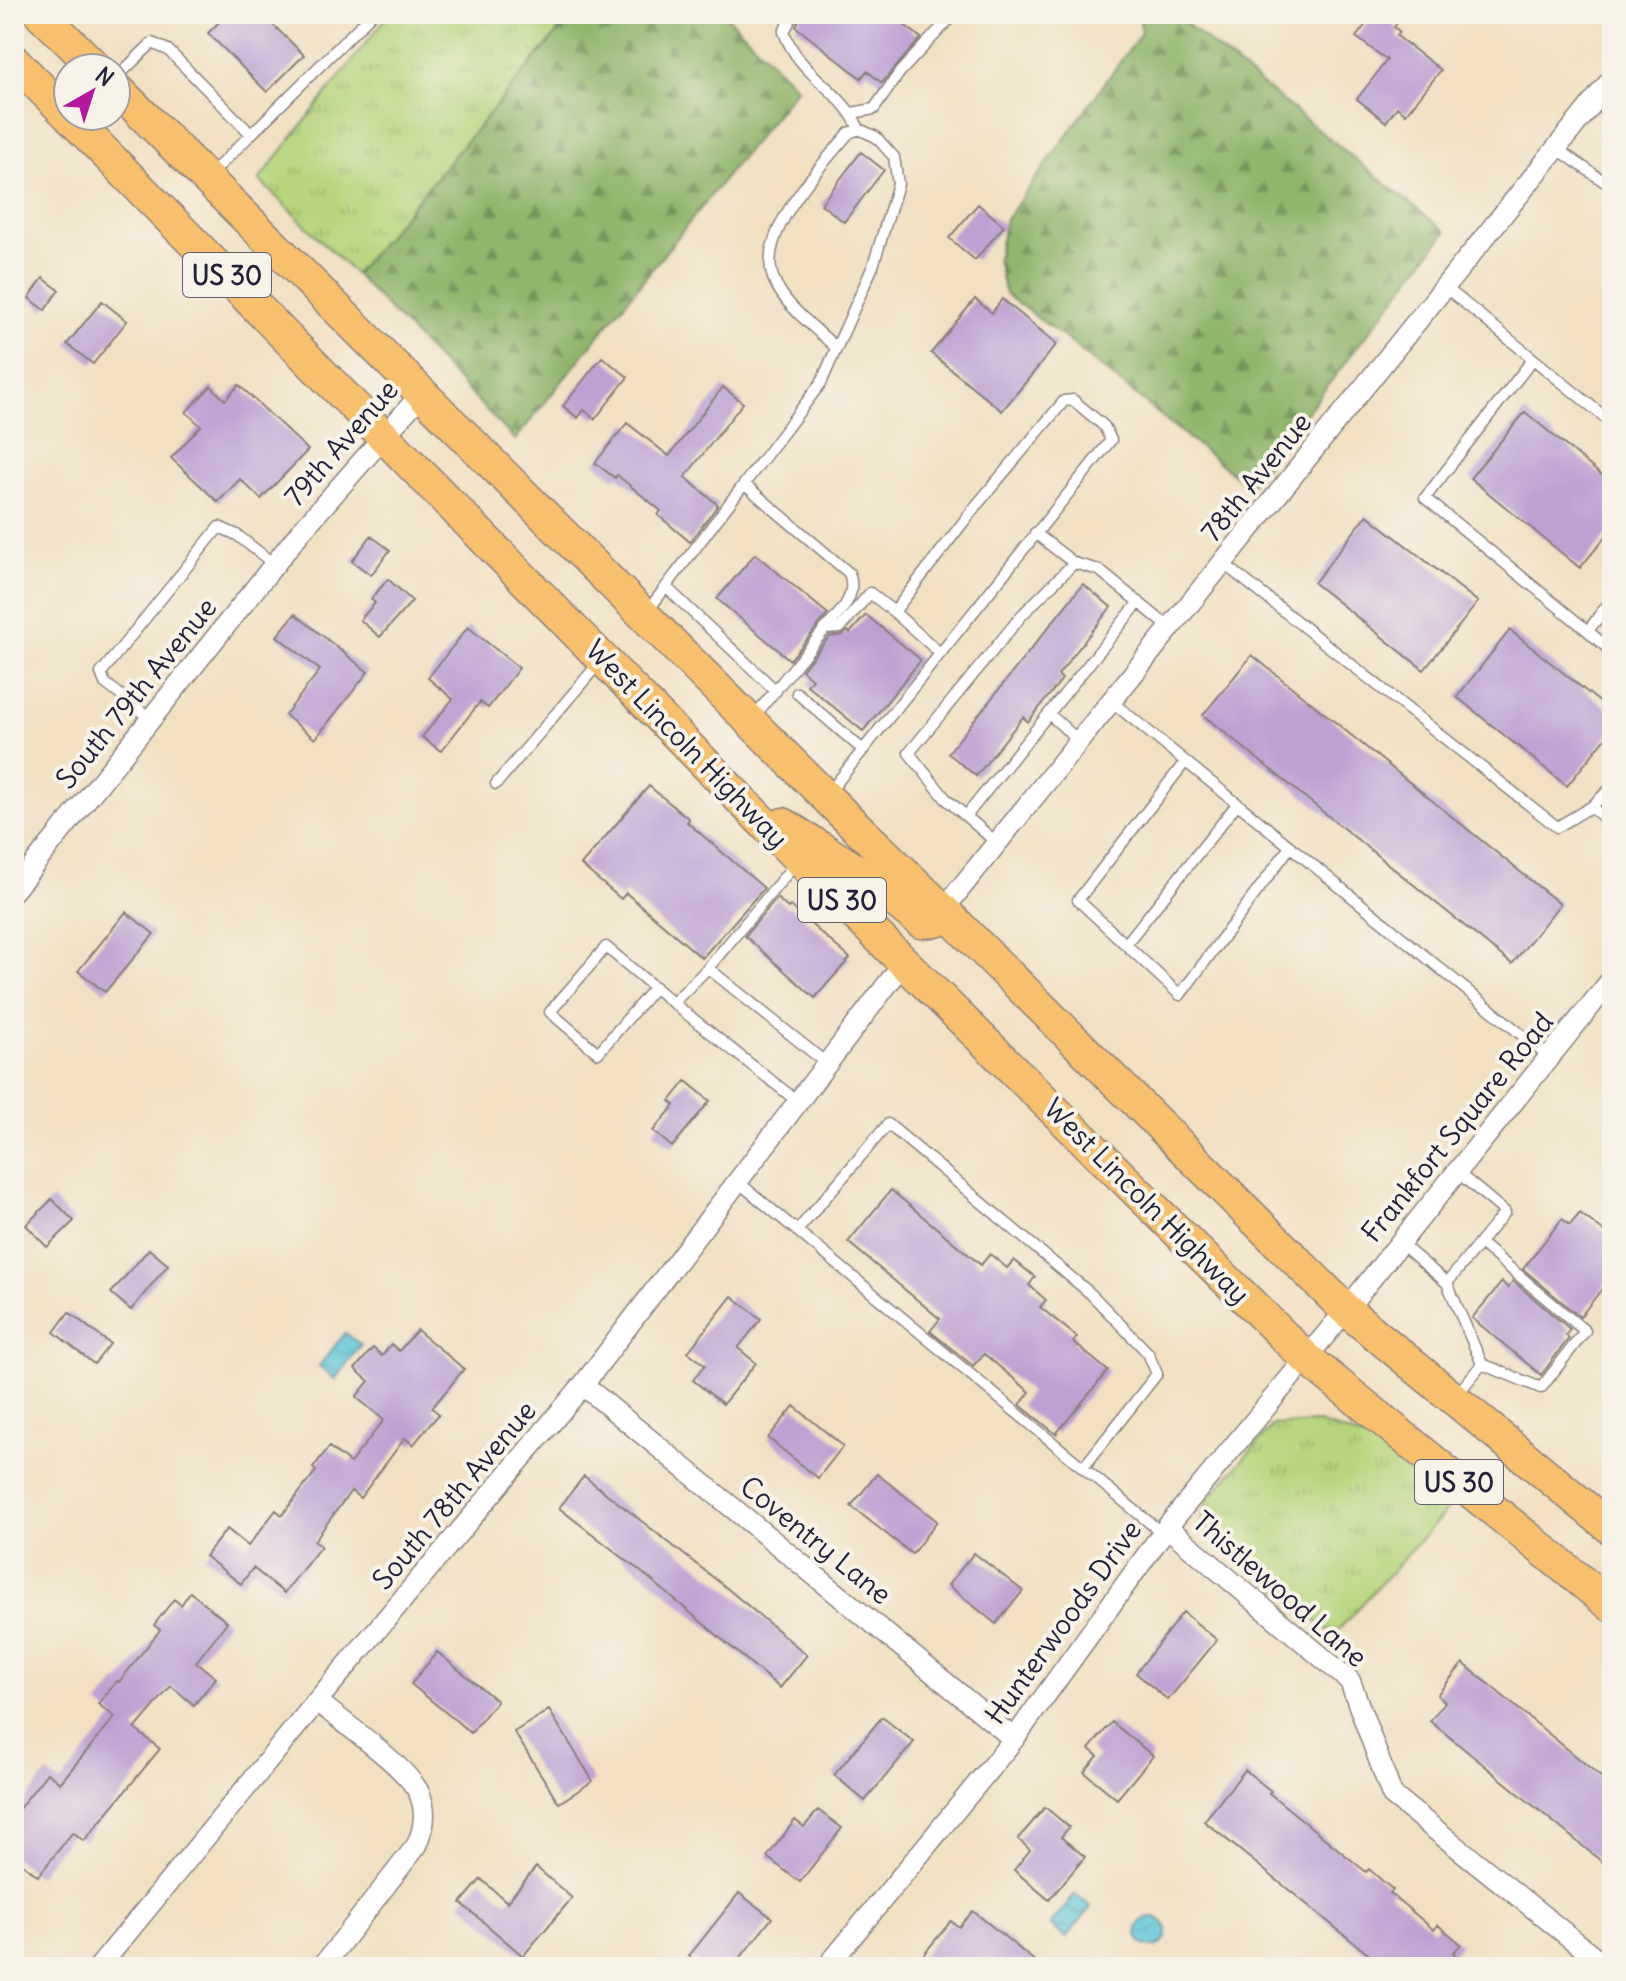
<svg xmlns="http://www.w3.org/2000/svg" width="1626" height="1981" viewBox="0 0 1626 1981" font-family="Delius,sans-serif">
	<defs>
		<pattern id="grass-tufts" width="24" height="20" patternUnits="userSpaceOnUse" patternTransform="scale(2)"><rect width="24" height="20" fill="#b6d57d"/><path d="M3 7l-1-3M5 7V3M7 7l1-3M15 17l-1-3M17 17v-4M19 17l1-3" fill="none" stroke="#9cb76d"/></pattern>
		<pattern id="forest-firs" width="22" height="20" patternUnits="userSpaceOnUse" patternTransform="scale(2)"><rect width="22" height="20" fill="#90b66c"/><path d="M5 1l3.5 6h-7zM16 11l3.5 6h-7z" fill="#75945a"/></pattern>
		<pattern id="water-waves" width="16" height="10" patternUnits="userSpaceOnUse" patternTransform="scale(2)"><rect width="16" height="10" fill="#5ec6da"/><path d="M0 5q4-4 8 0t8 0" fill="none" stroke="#51aabc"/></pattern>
	</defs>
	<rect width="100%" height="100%" fill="#f7f3e8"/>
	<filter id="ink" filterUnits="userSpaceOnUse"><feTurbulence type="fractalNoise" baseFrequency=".0125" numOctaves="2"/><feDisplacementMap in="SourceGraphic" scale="16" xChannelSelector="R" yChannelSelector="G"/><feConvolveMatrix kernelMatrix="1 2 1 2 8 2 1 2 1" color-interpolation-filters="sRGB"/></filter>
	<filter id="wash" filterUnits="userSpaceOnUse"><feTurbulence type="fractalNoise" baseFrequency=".006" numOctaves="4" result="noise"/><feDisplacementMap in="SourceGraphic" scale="32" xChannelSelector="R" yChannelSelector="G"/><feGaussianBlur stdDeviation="1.8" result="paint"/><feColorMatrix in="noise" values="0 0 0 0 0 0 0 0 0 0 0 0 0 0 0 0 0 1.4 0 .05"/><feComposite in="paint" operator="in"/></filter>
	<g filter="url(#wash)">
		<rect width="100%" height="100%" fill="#f1e0c2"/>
		<path fill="url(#grass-tufts)" stroke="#6c7c5c" stroke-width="2" d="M389,14H573L355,274L259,180Z
			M1318,1423L1393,1447L1461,1495L1334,1635L1199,1529L1208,1499L1273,1425Z"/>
		<path fill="url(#forest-firs)" stroke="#596c54" stroke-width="2" d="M573,14H725L797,88L515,440L355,274Z
			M1140,14H1174L1446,232L1249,487L1065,338L1005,294L997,259L1005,221L1141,33Z"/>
		<path fill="url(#water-waves)" stroke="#40748a" stroke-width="2" d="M345,1333L361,1345L335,1379L319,1366Z
			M1075,1894L1091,1907L1066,1938L1050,1925Z
			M1137 1932a15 15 0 1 1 30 0a15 15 0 1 1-30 0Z"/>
		<g id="blocks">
			<path fill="#bda1d3" d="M227,14H262L304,55L267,92L208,33Z
				M801,14H910L902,23L921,38L882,83L867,71L861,78L796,27Z
				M1374,14H1404L1394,27L1400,32L1397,36L1441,70L1406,114L1397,107L1386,122L1357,99L1387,60L1356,37Z
				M861,152L884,170L844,222L821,204Z
				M978,204L1004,226L975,260L949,238Z
				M43,278L59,290L45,310L29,298Z
				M975,299L992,313L1002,299L1057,344L1002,411L931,353Z
				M102,301L127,321L93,364L67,344Z
				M602,357L628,377L595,419L584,410L578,418L563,406Z
				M239,385L308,450L261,499L240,479L218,502L171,458L201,426L186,412L211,386L225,400Z
				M723,387L743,403L685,477L718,505L690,542L658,515L661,511L617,475L615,478L595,463L627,423L669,456Z
				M1525,412L1612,484V529L1580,568L1470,478Z
				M1367,515L1478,602L1424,670L1314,583Z
				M371,536L390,550L371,575L352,561Z
				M755,554L828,614L790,660L717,599Z
				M388,579L412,601L380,637L360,620L375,603L371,599Z
				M1083,584L1111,607L1058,675L1062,679L1028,722L1023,717L976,776L948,753Z
				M295,614L368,672L315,739L285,715L320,670L277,636Z
				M866,615L921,660L863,731L807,685L812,679L802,670L829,637L843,635L848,631L850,633Z
				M468,627L519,668L488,708L480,702L441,751L422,737L453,699L428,678Z
				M1510,630L1612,712V730L1567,786L1457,697Z
				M1252,655L1560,904L1512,964L1203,715Z
				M649,786L689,819L687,822L764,888L702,958L626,893L621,899L581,865Z
				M777,898L788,908L790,906L850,958L815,998L745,936Z
				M126,912L154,934L105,992L78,971Z
				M686,1081L710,1101L672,1147L653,1131L675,1105L670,1101Z
				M891,1190L981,1265L990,1254L1007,1268L1014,1260L1035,1277L1029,1285L1046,1300L1040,1307L1077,1337L1073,1342L1108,1371L1056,1434L1020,1405L1030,1392L984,1354L973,1366L930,1331L940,1319L848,1242Z
				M52,1199L74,1221L47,1247L26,1225Z
				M1580,1213L1612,1238V1276L1580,1317L1523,1269L1562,1219L1570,1225Z
				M149,1249L168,1265L131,1310L111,1293Z
				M1513,1281L1570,1329L1566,1335L1569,1338L1541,1375L1472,1318L1502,1282L1508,1288Z
				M732,1296L761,1319L738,1348L756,1363L723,1404L693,1380L705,1365L688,1352Z
				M69,1312L110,1344L94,1364L54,1332Z
				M417,1330L464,1369L432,1408L439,1414L413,1445L405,1438L360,1498L351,1491L314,1541L321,1546L284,1593L253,1568L241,1584L205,1556L227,1529L248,1546L276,1510L282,1515L316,1471L313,1468L329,1447L350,1463L384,1420L356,1397L369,1381L355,1369L373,1348L382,1356L391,1344L399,1351Z
				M794,1406L843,1446L818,1478L768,1438Z
				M877,1474L937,1521L912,1554L851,1506Z
				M584,1476L723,1585L807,1655L780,1688L649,1578L559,1508Z
				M974,1553L1023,1591L996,1624L948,1585Z
				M190,1592L227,1622L196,1662L216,1678L194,1705L171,1686L135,1729L160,1749L84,1841L73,1832L38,1876L14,1857V1815L47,1773L60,1783L115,1717L98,1704L117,1681L119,1682L160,1630L154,1625L174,1599L181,1605Z
				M1183,1612L1217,1640L1168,1700L1136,1673Z
				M437,1652L497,1701L471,1733L411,1684Z
				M1463,1663L1612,1786V1870L1430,1721L1445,1702L1437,1695Z
				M549,1710L593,1781L559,1803L514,1732Z
				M882,1717L914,1742L865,1801L834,1775Z
				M1112,1722L1153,1756L1117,1799L1084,1772L1098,1756L1089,1749Z
				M1245,1770L1271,1791L1269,1793L1366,1872L1369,1869L1393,1890L1390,1893L1434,1930L1438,1925L1461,1944L1453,1953L1468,1967H1384L1204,1821Z
				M1045,1807L1069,1827L1061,1837L1085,1857L1049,1900L1014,1870L1030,1850L1018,1839Z
				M818,1810L842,1828L800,1882L767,1857L795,1820L804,1827Z
				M536,1867L572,1898L523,1956L461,1903L481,1879L507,1902Z
				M739,1893L772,1918L733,1967H703L689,1956Z
				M973,1911L1042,1967H913L951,1921L959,1927Z"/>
		</g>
	</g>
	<g filter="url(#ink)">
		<use href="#blocks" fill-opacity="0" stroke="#8a817e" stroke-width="2"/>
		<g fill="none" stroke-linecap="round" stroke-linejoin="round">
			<g stroke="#8a817e" stroke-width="13">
				<path id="lane" d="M793,14L784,32C800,77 842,89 859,129
					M116,78L152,43L168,50L251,134
					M852,113L874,109L900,72L954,14
					M1556,148L1612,187
					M209,176L372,14
					M1445,287L1612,423
					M1533,359L1425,498L1588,631L1612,599
					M744,484L849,573C858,596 840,613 825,629
					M1035,533L1074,563
					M1223,563L1557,827L1591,807
					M666,587L776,691
					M894,612L940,653
					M646,613L821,383L873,266L898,184L894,157L876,137L859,129L849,133C822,165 754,235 774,280C786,308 815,327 836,348
					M1588,631L1612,652
					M797,693L863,750
					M1111,701L1549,1057
					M1049,714L1079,741
					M753,718L825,629L840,628L870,593L894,612L975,507L1064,401L1073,400L1104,426L1111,440L827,795
					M151,719L105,683L101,673L219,527L237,535L275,565
					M1185,762L1078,900L1180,995L1290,847
					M496,784L599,663
					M1612,787L1591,807L1612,824
					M966,816L1139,602
					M997,843L946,799L909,753L1022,615L1074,563L1099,570L1170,628
					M795,864L708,968L826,1063
					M1126,944L1237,804
					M655,987L598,1053L550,1012L606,947L673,1003L708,968
					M673,1003L797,1101
					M737,1181L1162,1533
					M797,1231L888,1124L1091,1294L1148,1353L1157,1374L1083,1468
					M1400,1243L1447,1283L1505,1212L1457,1172
					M1480,1243L1585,1331L1541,1388L1482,1364
					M1447,1283L1482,1364L1456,1396"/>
			</g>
			<g stroke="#8a817e" stroke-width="23">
				<path id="street" d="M14,890L302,530L423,392
					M943,910L1612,79
					M583,1385L1014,1739
					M1167,1527L1350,1681L1392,1795L1607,1967
					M317,1701C342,1722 409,1768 420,1795C427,1812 424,1829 417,1845L322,1967
					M99,1967L317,1701L583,1385L905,961
					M827,1967L1014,1739L1167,1527L1346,1310L1612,979"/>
			</g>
			<g stroke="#8a817e" stroke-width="35">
				<path id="primary" d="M41,14L96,68
					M14,61L68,115
					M116,88L840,811L943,910L1346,1310L1612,1529
					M69,116L799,859L1306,1358L1612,1606
					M783,824L859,872L921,922L936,921L943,910"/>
			</g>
			<use href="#lane" stroke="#fff" stroke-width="10"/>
			<use href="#street" stroke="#fff" stroke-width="20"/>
			<use href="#primary" stroke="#f8bf6c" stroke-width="32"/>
		</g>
	</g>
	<g text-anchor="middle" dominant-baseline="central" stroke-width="8" stroke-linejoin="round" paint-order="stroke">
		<g fill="#f7f3e8" stroke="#62616f" stroke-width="2">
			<rect x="183" y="253" width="88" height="44" rx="6"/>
			<rect x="798" y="878" width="88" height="44" rx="6"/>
			<rect x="1415" y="1460" width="88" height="44" rx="6"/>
		</g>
		<g font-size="26" font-weight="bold" fill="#22223b">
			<text x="227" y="275">US 30</text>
			<text x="842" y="900">US 30</text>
			<text x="1459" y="1482">US 30</text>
		</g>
		<g font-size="28" fill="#22223b" stroke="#f7f3e8">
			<text transform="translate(341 443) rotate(-49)">79th Avenue</text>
			<text transform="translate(1256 477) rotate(-51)">78th Avenue</text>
			<text transform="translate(136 693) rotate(-51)">South 79th Avenue</text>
			<text transform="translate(687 744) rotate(46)">West Lincoln Highway</text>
			<text transform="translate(1457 1127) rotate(-51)">Frankfort Square Road</text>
			<text transform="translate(1147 1201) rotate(45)">West Lincoln Highway</text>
			<text transform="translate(454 1495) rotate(-50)">South 78th Avenue</text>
			<text transform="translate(816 1540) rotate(39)">Coventry Lane</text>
			<text transform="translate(1280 1589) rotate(41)">Thistlewood Lane</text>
			<text transform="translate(1063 1622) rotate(-54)">Hunterwoods Drive</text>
		</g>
	</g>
	<rect width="1626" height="1981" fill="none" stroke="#f7f3e8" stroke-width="48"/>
	<g transform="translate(92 92) rotate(39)"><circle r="38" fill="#f7f3e8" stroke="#a29fa3" stroke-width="2"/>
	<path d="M0-6L14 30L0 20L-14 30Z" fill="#b5179e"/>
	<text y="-12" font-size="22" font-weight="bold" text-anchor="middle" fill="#22223b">N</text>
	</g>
</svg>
